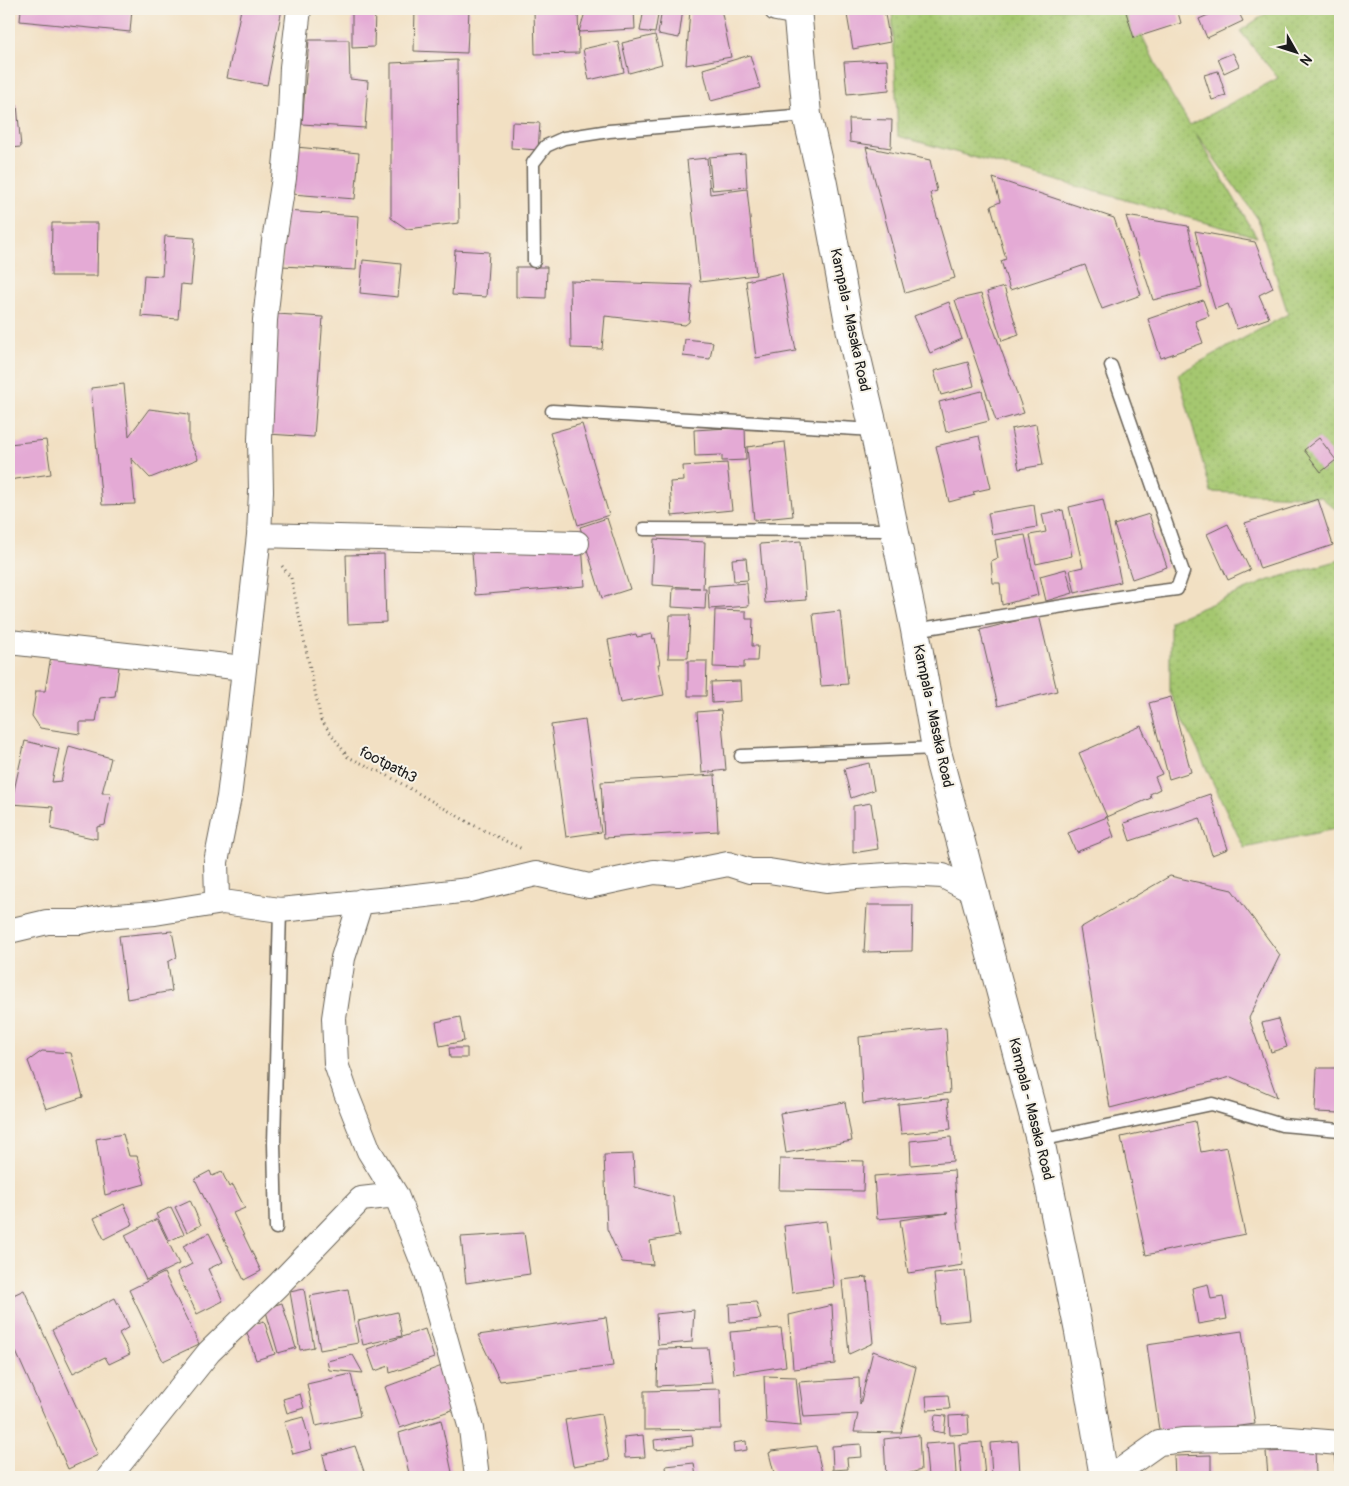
<svg xmlns="http://www.w3.org/2000/svg" width="1349" height="1486" viewBox="0 0 1349 1486" font-family="Pangolin,sans-serif">
	<defs>
		<pattern id="grass-dots" width="8" height="8" patternUnits="userSpaceOnUse" patternTransform="scale(1.25)"><rect width="8" height="8" fill="#a5c770"/><path d="M2 2h.1M6 6h.1" fill="none" stroke="#8daa60" stroke-width="1.8" stroke-linecap="round"/></pattern>
	</defs>
	<rect width="100%" height="100%" fill="#f7f3e8"/>
	<filter id="ink" filterUnits="userSpaceOnUse"><feTurbulence type="fractalNoise" baseFrequency=".02" numOctaves="2"/><feDisplacementMap in="SourceGraphic" scale="10" xChannelSelector="R" yChannelSelector="G"/><feConvolveMatrix kernelMatrix="1 2 1 2 8 2 1 2 1" color-interpolation-filters="sRGB"/></filter>
	<filter id="wash" filterUnits="userSpaceOnUse"><feTurbulence type="fractalNoise" baseFrequency=".0096" numOctaves="4" result="noise"/><feDisplacementMap in="SourceGraphic" scale="20" xChannelSelector="R" yChannelSelector="G"/><feGaussianBlur stdDeviation="1.12" result="paint"/><feColorMatrix in="noise" values="0 0 0 0 0 0 0 0 0 0 0 0 0 0 0 0 0 1.4 0 .05"/><feComposite in="paint" operator="in"/></filter>
	<g filter="url(#wash)">
		<rect width="100%" height="100%" fill="#f2e0c3"/>
		<path fill="url(#grass-dots)" stroke="#607246" d="M892,9H1129L1168,89L1190,125L1278,78L1240,31L1273,9H1340V513L1321,497L1211,492L1178,374L1288,314L1258,219L1195,132L1257,237L898,136Z
			M1340,560V828L1244,848L1170,692V621L1269,580Z"/>
		<g id="blocks">
			<path fill="#e4aad5" d="M21,9H132L130,32L20,21Z
				M241,9H282L267,85L227,78Z
				M352,9H375L374,47L352,48Z
				M415,9H469L467,53L414,51Z
				M534,9H578L579,53L535,54Z
				M586,9H634L635,29L579,32Z
				M644,9H659L655,33L640,31Z
				M662,9H683L679,38L658,34Z
				M690,9H721L731,57L686,65Z
				M846,9H884L890,42L853,49Z
				M1125,9H1177L1181,23L1134,38Z
				M1222,9H1237L1243,21L1207,38L1199,19Z
				M655,35L662,64L629,73L622,43Z
				M309,40H349L350,79L368,81L365,128L302,124Z
				M618,41L624,72L589,80L583,49Z
				M1233,53L1239,66L1224,73L1218,59Z
				M750,55L760,88L711,101L703,69Z
				M457,60L459,223L407,229L391,218V63Z
				M887,60L889,90L847,94L844,62Z
				M1218,71L1226,96L1212,100L1204,75Z
				M9,105H17L21,147L9,148Z
				M849,119L892,120L891,148L850,142Z
				M512,122L540,123L538,150L511,148Z
				M296,147L359,153L355,199L292,194Z
				M866,147L930,160L937,191L930,193L955,278L905,293Z
				M745,154L747,187L712,190L709,157Z
				M707,158L710,194L747,189L756,275L700,282L687,160Z
				M993,178L1114,218L1141,295L1102,309L1085,265L1010,290L1001,261L1006,259L991,206L1000,202Z
				M285,211L359,216L356,270L282,266Z
				M1126,216L1188,226L1202,288L1153,300Z
				M52,223H98L97,276H51Z
				M1195,231L1255,242L1273,288L1259,295L1269,318L1237,329L1228,304L1215,309L1208,286Z
				M165,236L195,238L191,285L181,284L178,319L141,316L144,275L162,276Z
				M455,250L489,252L486,297L452,295Z
				M363,260L401,264L398,297L360,293Z
				M516,267H547L546,298L516,297Z
				M782,273L796,351L756,358L746,281Z
				M570,281L692,285L689,322L685,325L605,316L602,349L571,348Z
				M1004,287L1019,335L1002,341L987,292Z
				M981,294L1024,413L996,421L955,300Z
				M1203,300L1209,316L1195,321L1203,343L1161,358L1148,319Z
				M949,302L962,339L930,353L914,316Z
				M277,314L323,317L314,437L268,434Z
				M685,339L713,342L710,359L683,356Z
				M968,362L974,386L941,395L934,371Z
				M124,384L129,436L149,409L189,414V440L198,459L150,478L131,458L135,504L102,505L91,388Z
				M982,391L989,421L946,432L939,402Z
				M582,424L609,515L578,525L550,433Z
				M1036,424L1043,465L1019,469L1011,429Z
				M745,427L746,460L722,461V455L695,456L694,430Z
				M979,436L991,488L973,492L975,495L949,502L936,446Z
				M1319,438L1336,460L1321,472L1304,450Z
				M46,440L51,474L9,480V444Z
				M785,442L793,516L754,520L747,447Z
				M727,463L732,510L672,516L670,482L684,481L683,466Z
				M1103,499L1121,582L1075,593L1070,570L1083,567L1069,507Z
				M1318,499L1333,545L1260,569L1245,523Z
				M1034,505L1037,527L992,535L988,513Z
				M1063,510L1072,556L1036,564L1030,535L1046,532L1042,514Z
				M1149,514L1167,567L1132,579L1114,525Z
				M607,518L630,589L602,598L580,527Z
				M1228,524L1250,570L1228,580L1207,534Z
				M1025,535L1038,595L1002,605L1000,583H993L991,561L998,558L995,540Z
				M654,539L705,542L703,589H706L705,609L672,607L673,588H700L652,585Z
				M801,541L806,600L765,603L760,544Z
				M582,544L585,586L475,595L472,552Z
				M384,554L386,622L348,624L346,555Z
				M746,558L748,580L734,581L732,559Z
				M1066,569L1073,593L1046,601L1040,576Z
				M747,583L749,606L709,609L708,586Z
				M715,610L746,611V619H753L752,646H758L757,661H744V668L713,667Z
				M840,611L848,684L821,686L813,614Z
				M670,615H690L688,658H668Z
				M1039,615L1057,691L998,706L980,630Z
				M636,634L637,637L652,634L653,639L655,638L660,664H658L664,695L620,703L608,640Z
				M51,656L119,666L115,696L100,698L96,722H80V734L40,728L32,716L36,691H45Z
				M688,661H707L706,696H688Z
				M740,681L741,701L712,703L711,682Z
				M1171,697L1191,772L1169,779L1149,703Z
				M721,710L726,770L702,773L697,712Z
				M585,720L601,832L566,837L551,725Z
				M1141,726L1162,774L1155,777L1160,789L1150,794L1151,798L1107,817L1079,753Z
				M25,741L59,749L52,782L61,781L69,746L111,758L102,793H111L105,825L97,827V839L51,829L53,807L11,804Z
				M869,763L874,790L851,798L844,769Z
				M715,775L718,831L604,838L601,782Z
				M1210,794L1228,849L1212,855L1200,818L1130,841L1124,823Z
				M871,803L878,849L853,853V806Z
				M1107,817L1114,837L1076,852L1068,833Z
				M1170,876L1232,890L1280,955L1249,1018L1277,1097L1231,1077L1110,1108L1080,928Z
				M867,905H913L912,951L864,952Z
				M172,931L177,957L168,962L172,991L127,999L119,936Z
				M460,1017L464,1041L440,1046L436,1022Z
				M1278,1019L1287,1047L1271,1052L1262,1023Z
				M946,1028L950,1093L863,1104L859,1037Z
				M449,1048H467V1058H450Z
				M42,1051L71,1053L83,1097L46,1109L28,1061Z
				M1317,1068H1340V1113L1315,1112Z
				M948,1099L951,1129L901,1134L898,1104Z
				M845,1102L852,1141L786,1153L780,1113Z
				M1195,1121L1201,1152L1227,1147L1245,1234L1146,1255L1121,1137Z
				M123,1134L129,1156H137L145,1184L105,1195L96,1139Z
				M951,1137L953,1161L911,1165L910,1141Z
				M633,1154L635,1187L673,1197L679,1236L650,1241L653,1265L622,1262L607,1229L604,1155Z
				M780,1159L864,1161L863,1191L779,1190Z
				M954,1170L957,1213L963,1265L908,1273L900,1220L948,1213L877,1219L874,1176Z
				M210,1171L212,1176L222,1172L229,1187L233,1185L245,1208L233,1213L261,1271L244,1280L195,1179Z
				M190,1200L201,1225L187,1232L175,1207Z
				M124,1204L133,1224L104,1239L94,1218Z
				M171,1207L184,1234L169,1241L156,1214Z
				M157,1219L179,1264L146,1280L125,1235Z
				M826,1221L834,1287L792,1293L784,1226Z
				M209,1233L223,1262L208,1269L223,1301L197,1314L177,1272L192,1264L183,1246Z
				M524,1233L530,1274L466,1283L461,1237Z
				M965,1271L970,1320L939,1323L934,1274Z
				M164,1273L199,1344L163,1361L129,1290Z
				M867,1277L873,1343L849,1354L842,1280Z
				M1208,1284L1211,1299L1223,1297L1227,1319L1198,1324L1192,1288Z
				M304,1289L314,1347L300,1350L290,1292Z
				M348,1289L358,1343L320,1350L310,1296Z
				M24,1290L98,1455L68,1469L9,1336V1297Z
				M115,1298L129,1327L119,1333L130,1354L109,1364L105,1357L73,1373L52,1330Z
				M756,1302L761,1319L730,1322L729,1304Z
				M282,1303L296,1348L278,1353L265,1308Z
				M832,1305L835,1364L794,1369L793,1368L789,1315Z
				M694,1310L692,1342L658,1345L656,1314Z
				M397,1312L402,1336L363,1345L358,1321Z
				M606,1317L613,1366L500,1381L478,1335Z
				M264,1321L275,1354L256,1360L245,1327Z
				M781,1328L786,1366L734,1374L730,1332Z
				M425,1329L434,1358L390,1373L389,1366L375,1371L367,1349Z
				M1242,1331L1255,1424L1160,1437L1147,1345Z
				M708,1348L712,1383L657,1386L658,1349Z
				M873,1351L916,1367L901,1433L854,1432L858,1414L804,1417L799,1382L859,1378L860,1405Z
				M353,1355L363,1373L329,1370L327,1361Z
				M442,1366L455,1409L400,1428L385,1387Z
				M351,1374L360,1416L316,1426L307,1384Z
				M764,1376L796,1377L801,1426L766,1423Z
				M720,1389L721,1429L644,1430V1391Z
				M300,1394L304,1408L287,1413L283,1399Z
				M948,1395L950,1409L927,1410L926,1396Z
				M601,1414L609,1460L573,1466L565,1420Z
				M935,1415L946,1416L944,1433L933,1431Z
				M968,1415L969,1434L950,1435L949,1416Z
				M303,1417L312,1449L293,1454L284,1422Z
				M441,1420L453,1477H410L399,1433Z
				M643,1435L645,1457L625,1458L624,1437Z
				M919,1435L921,1470L896,1477H886L884,1439Z
				M692,1436L693,1446L655,1450L654,1440Z
				M746,1441L747,1450L734,1452L733,1443Z
				M1018,1441L1020,1474L992,1476L990,1443Z
				M954,1442L956,1474L928,1476L925,1444Z
				M982,1442L985,1477H962L959,1444Z
				M861,1444L862,1457L847,1458L848,1469L833,1470L832,1446Z
				M1333,1445H1340V1477H1337Z
				M355,1446L366,1477H328L323,1455Z
				M816,1446L823,1477H775L769,1453L771,1452V1451Z
				M1315,1450L1316,1474L1268,1476L1266,1452Z
				M1211,1455V1477H1175L1174,1456Z
				M694,1463L696,1477H667L666,1466Z"/>
		</g>
	</g>
	<g filter="url(#ink)">
		<use href="#blocks" fill-opacity="0" stroke="#676156" stroke-width="1"/>
		<g fill="none" stroke-linecap="round" stroke-linejoin="round">
			<g stroke="#676156" stroke-width="15">
				<path id="service" d="M534,261L533,163L546,146L564,138L609,131L807,115
					M552,411L874,430
					M644,529L894,530
					M915,630L1138,594L1177,589L1183,572L1111,366
					M741,756L936,748
					M1040,1140L1212,1104L1282,1125L1340,1130
					M276,1228L274,1143L280,910"/>
			</g>
			<g stroke="#676156" stroke-width="26">
				<path id="minor" d="M776,9L798,13
					M259,535L577,543
					M9,642L244,668
					M361,901L343,958L334,1018L336,1064L346,1093L369,1151L396,1195L427,1273L471,1429L477,1477
					M223,902L217,898L216,862L229,797L238,723L259,535L261,491L260,439L265,320L274,241L284,178L290,114L292,67L299,9
					M9,931L47,922H80L105,917L155,913L223,902L280,910L390,899L469,890L536,874L589,886L654,872L678,874L728,864L750,871H769L826,880L856,877L904,874L943,876L976,893
					M109,1477L209,1352L279,1284L361,1199L396,1195
					M1111,1477L1159,1443L1184,1440L1277,1438L1340,1443"/>
			</g>
			<g stroke="#676156" stroke-width="30">
				<path id="trunk" d="M797,9L807,115L823,184L851,333L874,430L915,630L936,748L1040,1140L1079,1332L1104,1477"/>
			</g>
			<path stroke="#676156" stroke-width="3" stroke-dasharray="1 4" stroke-linecap="butt" d="M282,566L291,578L321,720L348,757L385,774L473,825L522,849"/>
			<use href="#service" stroke="#fff" stroke-width="12"/>
			<use href="#minor" stroke="#fff" stroke-width="24"/>
			<use href="#trunk" stroke="#fff" stroke-width="28"/>
		</g>
	</g>
	<g text-anchor="middle" dominant-baseline="central" stroke-width="4" stroke-linejoin="round" paint-order="stroke">
		<g font-size="15" fill="#1c1c1c" stroke="#f7f3e8">
			<text transform="translate(850 320) rotate(78)">Kampala - Masaka Road</text>
			<text transform="translate(933 716) rotate(78)">Kampala - Masaka Road</text>
			<text transform="translate(388 765) rotate(27)">footpath3</text>
			<text transform="translate(1031 1109) rotate(76)">Kampala - Masaka Road</text>
		</g>
	</g>
	<rect width="1349" height="1486" fill="none" stroke="#f7f3e8" stroke-width="30"/>
	<g transform="translate(1296 52) rotate(129)" stroke="#f7f3e8" stroke-width="4" paint-order="stroke">
	<path d="M0-4L9 19L0 12L-9 19Z" fill="#1c1c1c"/>
	<text y="-8" font-size="14" font-weight="bold" text-anchor="middle" fill="#1c1c1c">N</text>
	</g>
</svg>
